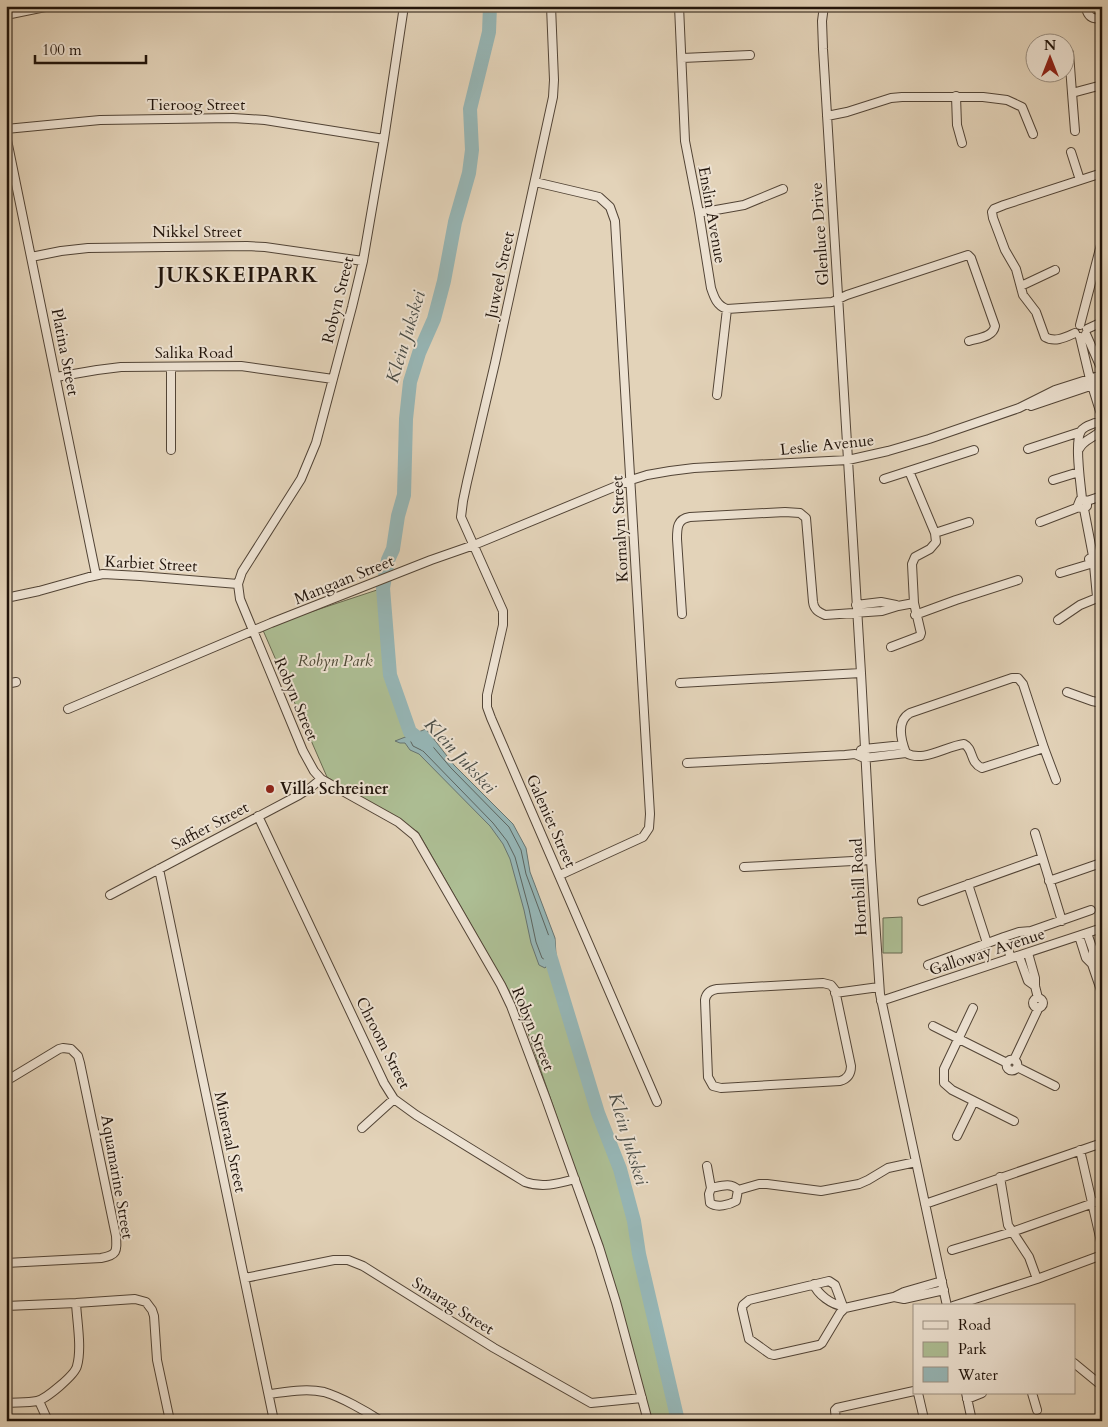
<svg xmlns="http://www.w3.org/2000/svg" width="1108" height="1427" viewBox="0 0 1108 1427" font-family="Cardo,serif">
	<rect width="100%" height="100%" fill="#e3d3b9"/>
	<filter id="stains"><feTurbulence type="fractalNoise" baseFrequency=".004" numOctaves="4"/><feColorMatrix values="0 0 0 0 .2 0 0 0 0 .09 0 0 0 0 .02 0 0 0 .5 -.17"/></filter>
	<radialGradient id="worn" r=".72"><stop offset=".6" stop-color="#630" stop-opacity="0"/><stop offset="1" stop-color="#630" stop-opacity=".3"/></radialGradient>
	<path fill="#adbe94" stroke="#676950" d="M383,588L390,675L410,731L430,747L509,833L549,952L598,1113L620,1169L634,1221L639,1254L678,1421H649L581,1187L520,1010L418,832L327,777L262,628Z
		M902,917V953H883V918Z"/>
	<path fill="#96b6b6" stroke="#677572" d="M426,729L454,765L513,824L526,848L530,872L555,938L556,955L545,968L539,965L531,943L524,910L510,859L503,844L490,826L419,754L410,750L405,743H400L395,741Z"/>
	<g fill="none" stroke-linecap="round" stroke-linejoin="round">
		<path stroke="#5c6560" stroke-width="1" d="M423,735L451,768L509,827L521,850L526,874L550,939L551,953L546,960L542,958L536,942L529,909L515,857L507,841L493,823L423,751L413,746L411,742V740Z"/>
		<path stroke="#96b6b6" stroke-width="14" d="M427,745L410,732L390,675L383,588L388,560L393,549L398,516L404,495L406,419L410,382L419,353L434,319L444,281L455,222L469,173L472,150L470,109L489,32L490,6
			M548,942L549,952L598,1113L620,1169L634,1221L639,1254L678,1421"/>
		<g stroke="#524436" stroke-width="10">
			<path id="street" d="M404,6L384,139L363,261L352,307L316,443L301,479L242,572L238,584L240,599L303,751L314,771L321,779L398,822L415,836L501,985L511,1006L546,1099L599,1247L616,1302L648,1421
				M551,6L554,80L553,97L495,363L467,482L463,501L461,517L503,611V625L487,695V707L491,718L657,1102
				M679,6L685,141L699,213L711,288C714,297 717,306 727,309L832,302L847,295L968,255L971,258L995,326C993,337 979,338 969,341
				M824,6L822,21L823,49L861,673L871,860L880,994L947,1306
				M1085,6C1088,16 1091,20 1102,18
				M6,15L50,6
				M1069,53L1072,93
				M682,58L750,55
				M956,96L957,125L962,143
				M827,116L847,112L891,98L902,97H983L1007,100L1022,107L1033,134
				M6,129L100,120L233,118L265,120L384,139
				M1075,131L1072,93L1102,85
				M6,135L96,575
				M1071,152L1080,180
				M535,182L599,197L610,207L615,221L650,814L649,828L643,837L560,875
				M699,213L744,205L783,189
				M31,257L61,251L88,248L247,246L265,247L363,261
				M1021,286L1055,270
				M1080,325L1102,241
				M1087,329L1102,322
				M1075,333C1066,337 1055,343 1045,337L1036,312L1023,295L1016,269L1005,250L993,218L992,212L994,209L1004,205L1102,173
				M1086,334L1102,370
				M1080,337L1090,379L1100,411
				M56,377L97,370L121,367L241,366L333,379
				M717,395L727,309
				M1031,406L1102,382
				M1028,449L1080,432
				M1079,449C1085,438 1094,439 1102,429
				M171,450V367
				M884,479L974,450
				M1053,480L1079,472
				M1082,499L1087,501V506L1084,509L1079,507L1078,505L1080,500L1082,499C1081,486 1074,442 1081,431C1084,426 1090,425 1095,423
				M1087,501L1102,496
				M1084,509L1093,556H1095L1098,560L1096,564L1094,565L1090,564L1089,559L1093,556
				M1040,522L1079,507
				M935,533L969,522
				M1094,565L1097,597
				M1060,573L1090,564
				M6,598L39,591L89,577L103,574L140,576L238,584
				M856,605L881,602L896,605
				M682,614L677,539C677,528 677,519 690,517L785,512L800,513L806,518L813,602C814,610 819,612 825,615L882,611L898,606L914,603
				M915,615L956,600L1018,580
				M1058,620L1080,605L1102,596
				M891,647L920,636L921,633L914,603L912,564L915,557L930,549L936,542L935,533L909,471
				M680,683L861,673
				M6,684L16,682
				M1067,692L1092,701L1102,703
				M68,709L271,623L431,560L474,545L631,480L647,475L670,471L694,468L848,460L888,451L929,439L1019,408L1055,390L1102,375
				M1044,748L982,768C969,762 974,749 964,744C946,746 923,763 906,753C901,740 896,721 910,713L1012,678H1018L1023,684L1044,748L1056,780
				M861,750L864,749L903,745
				M687,763L845,755L855,754L864,758L906,753
				M258,816L384,1083L394,1099L416,1115L525,1182C542,1188 557,1184 575,1179
				M1035,833L1062,921
				M744,867L871,860
				M159,869L274,1421
				M1049,881L1098,864
				M968,884L987,943
				M110,895L299,795L310,788L321,779
				M922,901L1042,858
				M1087,933L1093,950L1092,964L1102,993
				M1079,936L1086,958L1092,964
				M1004,937L1011,958
				M1028,953L1035,978V986L1038,998
				M1019,956L1028,981L1035,986
				M928,965L1004,937L1019,932L1031,931L1091,910
				M823,983L831,985L835,990L851,1066C851,1074 847,1079 840,1081L721,1088L713,1086L708,1077L705,1000C706,993 711,990 717,989Z
				M835,993L879,987
				M1033 1003a5 5 0 1 1 10 0a5 5 0 1 1-10 0Z
				M881,1001L1102,928
				M973,1008L944,1069V1083L952,1090L1014,1121
				M933,1026L1007,1063
				M1006.5 1065a5.5 5.5 0 1 1 11 0a5.5 5.5 0 1 1-11 0Z
				M1014,1060L1039,1007
				M1017,1067L1055,1086
				M6,1081L59,1049L63,1048L71,1049L78,1056L80,1063L116,1236C117,1252 117,1255 101,1258L6,1263
				M362,1128L394,1099
				M957,1136L974,1101
				M1080,1150L1102,1246
				M707,1166L711,1188C721,1186 731,1182 738,1190L759,1184H767L821,1191L859,1184L868,1180L888,1168L916,1162
				M1000,1177L1008,1225L1029,1257L1037,1279
				M711,1188L709,1194L710,1203C717,1208 729,1205 736,1201L738,1190
				M925,1204L1102,1143
				M952,1250L1012,1232L1102,1200
				M245,1278L334,1260H348L363,1266L494,1348L591,1403L642,1398
				M814,1284C817,1294 832,1305 843,1306
				M894,1297L904,1299L944,1290
				M6,1306L76,1303L135,1299L146,1302L152,1310L154,1316L157,1360L170,1421
				M953,1306L1037,1279L1102,1255
				M844,1309L835,1285L829,1281L749,1300L743,1305L742,1309L749,1339L770,1354L774,1355L819,1345L822,1343L840,1313L845,1308L894,1297L904,1292L942,1281
				M6,1326L7,1338
				M1074,1363L1102,1386
				M918,1393L924,1419
				M966,1393L972,1421
				M1032,1393L1037,1410
				M269,1394C286,1392 306,1388 324,1392C341,1397 366,1411 381,1421
				M967,1399L982,1393
				M39,1401L48,1421
				M6,1403C16,1402 27,1403 37,1401C46,1399 75,1375 77,1366C82,1348 77,1322 76,1303
				M836,1421L835,1410L837,1408L914,1391"/>
		</g>
		<use href="#street" stroke="#ede2d2" stroke-width="8"/>
	</g>
	<circle fill="#8f2418" stroke="#ede2d2" stroke-width="2" cx="270" cy="789" r="5"/>
	<g text-anchor="middle" dominant-baseline="central" stroke-width="4" stroke-linejoin="round" paint-order="stroke">
		<g font-size="16" fill="#21140b" stroke="#ede2d2">
			<text x="196" y="105">Tieroog Street</text>
			<text transform="translate(712 215) rotate(80)">Enslin Avenue</text>
			<text x="197" y="232">Nikkel Street</text>
			<text transform="translate(820 234) rotate(-94)">Glenluce Drive</text>
			<text transform="translate(500 275) rotate(-78)">Juweel Street</text>
			<text transform="translate(338 300) rotate(-76)">Robyn Street</text>
			<text transform="translate(65 352) rotate(79)">Platina Street</text>
			<text x="194" y="353">Salika Road</text>
			<text transform="translate(827 445) rotate(-6)">Leslie Avenue</text>
			<text transform="translate(620 529) rotate(-93)">Kornalyn Street</text>
			<text transform="translate(151 564) rotate(3)">Karbiet Street</text>
			<text transform="translate(344 580) rotate(-22)">Mangaan Street</text>
			<text transform="translate(296 699) rotate(67)">Robyn Street</text>
			<text transform="translate(551 821) rotate(66)">Galeniet Street</text>
			<text transform="translate(210 826) rotate(-28)">Saffier Street</text>
			<text transform="translate(859 887) rotate(-93)">Hornbill Road</text>
			<text transform="translate(987 952) rotate(-18)">Galloway Avenue</text>
			<text transform="translate(533 1029) rotate(68)">Robyn Street</text>
			<text transform="translate(383 1043) rotate(63)">Chroom Street</text>
			<text transform="translate(230 1142) rotate(78)">Mineraal Street</text>
			<text transform="translate(117 1177) rotate(80)">Aquamarine Street</text>
			<text transform="translate(453 1306) rotate(32)">Smarag Street</text>
		</g>
		<g font-size="16" font-style="italic" fill="#4b4734" stroke="#ede2d2">
			<text x="335" y="661">Robyn Park</text>
		</g>
		<g font-size="16" font-weight="bold" fill="#21140b" stroke="#ede2d2" text-anchor="start">
			<text x="280" y="789">Villa Schreiner</text>
		</g>
		<g font-size="18" font-style="italic" fill="#4a4d47" stroke="#ede2d2">
			<text transform="translate(406 337) rotate(-73)">Klein Jukskei</text>
			<text transform="translate(460 756) rotate(47)">Klein Jukskei</text>
			<text transform="translate(628 1139) rotate(73)">Klein Jukskei</text>
		</g>
		<g font-size="21" font-weight="bold" letter-spacing="1" fill="#21140b" stroke="#ede2d2">
			<text x="238" y="275">JUKSKEIPARK</text>
		</g>
	</g>
	<rect width="1108" height="1427" fill="none" stroke="#e3d3b9" stroke-width="25"/>
	<rect x="8" y="8" width="1093" height="1412" fill="none" stroke="#21140b" stroke-width="2.5"/>
	<rect x="12" y="12" width="1083" height="1402" fill="none" stroke="#21140b"/>
	<rect x="913" y="1304" width="162" height="90" fill="#ede2d2" stroke="#9b9082"/>
	<rect x="923" y="1321" width="25" height="8" fill="#ede2d2" stroke="#9b9082"/>
	<text x="958" y="1330" font-size="15" fill="#21140b">Road</text>
	<rect x="923" y="1342" width="25" height="15" fill="#adbe94" stroke="#9b9082"/>
	<text x="958" y="1354" font-size="15" fill="#21140b">Park</text>
	<rect x="923" y="1367" width="25" height="15" fill="#96b6b6" stroke="#9b9082"/>
	<text x="958" y="1380" font-size="15" fill="#21140b">Water</text>
	<g transform="translate(1050 58)"><circle r="24" fill="#ede2d2" stroke="#9b9082"/>
	<path d="M0-4L9 19L0 12L-9 19Z" fill="#8f2418"/>
	<text y="-8" font-size="14" font-weight="bold" text-anchor="middle" fill="#21140b">N</text>
	</g>
	<path d="M35 55v8h111v-8" fill="none" stroke="#21140b" stroke-width="2.5"/>
	<text x="42" y="55" font-size="15" fill="#21140b" stroke="#ede2d2" stroke-width="4" paint-order="stroke">100 m</text>
	<rect width="100%" height="100%" filter="url(#stains)"/>
	<rect width="100%" height="100%" fill="url(#worn)"/>
</svg>
